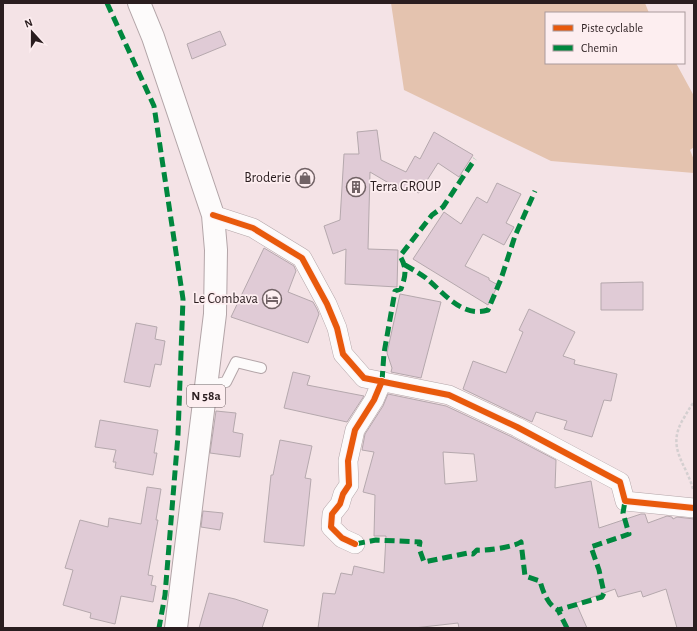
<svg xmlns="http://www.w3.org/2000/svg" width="697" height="631" viewBox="0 0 697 631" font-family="'Alegreya Sans',sans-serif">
	<rect width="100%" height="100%" fill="#f4e3e6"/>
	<path fill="#e4c3af" d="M391,3H645L649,13H546V63H676L694,96V147L690,150L694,160V173L551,161L404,90Z"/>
	<path fill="#e0cbd6" stroke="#b5a8ad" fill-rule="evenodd" d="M220,31L226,45L192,59L187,44Z
		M377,130L381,160L406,172L415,156L420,159L434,132L473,155L459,177L438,163L419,193L407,186L404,192L370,172L368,249L398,250L397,287L345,284L346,249L333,254L324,226L340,220L344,154H359L357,132Z
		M497,183L521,194L506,223L514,227L504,245L483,234L465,266L489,278V280L498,285L488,305L413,259L444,212L461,224L477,197L487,203Z
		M264,248L294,266L296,271L288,292L313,302L317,309L319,314L308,343L231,317Z
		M643,282V310H601V283Z
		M400,294L441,302L421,378L391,372L392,368L387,353Z
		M529,309L575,332L563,356L575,360L574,364L617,374L611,401L604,400L592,437L564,429L567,421L536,412L532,422L463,389L473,361L506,373L523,332L519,330Z
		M136,323L157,327L155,339L165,341L161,365L155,364L150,387L124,382Z
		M293,372L310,376L307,385L364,396L347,422L284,408Z
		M388,394L446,406L512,437L556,460L555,488L591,481L599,528L641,514H645L648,523L667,516L672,517L673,519L677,517L694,519V628H677L666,589L643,597L641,591L618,597L615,589L576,603L587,628H459L458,623L414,628H318L323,593L335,594L341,573L352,575L354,566L384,573L386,536H374L375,495L363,492L374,452L362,450L365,434L383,406ZM443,452L474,454L477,481L445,484Z
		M216,411L236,413L233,432L243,434L240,457L210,453Z
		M100,420L158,430L154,453H157L153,475L115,468L116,462H113L116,450L95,447Z
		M280,440L312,446L305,478L311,479L304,546L264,542L271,475H273Z
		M147,487L161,489L156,520H158L148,575L153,576L151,585L156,586L153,602L121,596L115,624L90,618L91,613L63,605L73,570L65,568L80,520L108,527L109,518L141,524Z
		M203,511L223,513L220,530L201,527Z
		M209,593L235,599L268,610L262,628H199Z"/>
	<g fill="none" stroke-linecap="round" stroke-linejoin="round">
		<g stroke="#b3a5a8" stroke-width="12">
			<path id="lane" d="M207,386L226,382L236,362L261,368"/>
		</g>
		<g stroke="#b3a5a8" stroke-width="20">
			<path id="street" d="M213,215L253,228L302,258L327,304L337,328L343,354L364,378L449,395L517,427L620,482L625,501L694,508
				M355,544L342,538L331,527L332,514L340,504L343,494L349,485L348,461L355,430L374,400L382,381"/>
		</g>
		<g stroke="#b3a5a8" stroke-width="24">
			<path id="primary" d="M139,3L153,37L213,215L216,250L215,314L176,628"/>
		</g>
		<path stroke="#d4cfd0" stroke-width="2.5" stroke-dasharray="3 2" stroke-linecap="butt" d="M693,489C686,463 667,449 682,421C686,415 689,408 694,402"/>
		<use href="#lane" stroke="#fdfbfb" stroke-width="10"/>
		<use href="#street" stroke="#fdfbfb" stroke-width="19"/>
		<use href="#primary" stroke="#fdfbfb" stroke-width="22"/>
		<path stroke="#00873e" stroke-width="5" stroke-dasharray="10 5" stroke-linecap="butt" d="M107,3L154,106L183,299L178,435L165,595L159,628
			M405,265C412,269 419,273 426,278C444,293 462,318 488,310L501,279L515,236L535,191
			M382,381L384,353L395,291L401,289C406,275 407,268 400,256L432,215L443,207L475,159
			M355,544L376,540L420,542L419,548L424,562L468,553L473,554L477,550C485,551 514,547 521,542L525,576L540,581C543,592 548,605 558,610
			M567,628L558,610L602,597L604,593L599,570L591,547L629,534L623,513L625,501"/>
		<g stroke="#fdeef0" stroke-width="8">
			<path id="cycleway" d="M213,215L253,228L302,258L327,304L337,328L343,354L364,378L449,395L517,427L620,482L625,501L694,508
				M355,544L342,538L331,527L332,514L340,504L343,494L349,485L348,461L355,430L374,400L382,381"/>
		</g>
		<use href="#cycleway" stroke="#e8590c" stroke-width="6"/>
	</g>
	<defs>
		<g id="shop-ring" transform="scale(1)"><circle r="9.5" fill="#fdeef0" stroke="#716265" stroke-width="1.5"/><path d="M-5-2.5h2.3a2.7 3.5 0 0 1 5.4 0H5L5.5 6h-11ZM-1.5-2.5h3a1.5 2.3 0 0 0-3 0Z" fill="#716265"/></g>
		<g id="building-ring" transform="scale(1)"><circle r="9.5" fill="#fdeef0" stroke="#716265" stroke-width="1.5"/><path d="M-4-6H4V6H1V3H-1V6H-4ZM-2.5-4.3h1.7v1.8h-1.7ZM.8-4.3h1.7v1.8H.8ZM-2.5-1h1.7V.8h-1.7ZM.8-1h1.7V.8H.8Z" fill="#716265"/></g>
		<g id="hotel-ring" transform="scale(1)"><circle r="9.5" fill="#fdeef0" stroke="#716265" stroke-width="1.5"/><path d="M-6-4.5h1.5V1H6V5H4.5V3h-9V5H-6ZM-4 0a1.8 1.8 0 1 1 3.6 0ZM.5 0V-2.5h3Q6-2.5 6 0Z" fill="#716265"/></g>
	</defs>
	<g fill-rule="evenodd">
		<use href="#shop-ring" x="305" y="178"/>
		<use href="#building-ring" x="356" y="187"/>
		<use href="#hotel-ring" x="272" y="299"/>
	</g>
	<g text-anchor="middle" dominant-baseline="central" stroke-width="3.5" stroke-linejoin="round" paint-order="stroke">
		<rect fill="#fdeef0" stroke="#695c5e" stroke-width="1" x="187" y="385" width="38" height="22" rx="3"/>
		<g font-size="13" font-weight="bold" fill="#2a1d1f">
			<text x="206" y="396">N 58a</text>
		</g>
		<g font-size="14" fill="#2a1d1f" stroke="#fdeef0" text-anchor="end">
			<text x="291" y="178">Broderie</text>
			<text x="370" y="187" text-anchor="start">Terra GROUP</text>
			<text x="258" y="299">Le Combava</text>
		</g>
	</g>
	<rect width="697" height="631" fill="none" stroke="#2a1d1f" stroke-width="8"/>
	<rect x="545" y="12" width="140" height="52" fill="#fdeef0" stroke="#a99a9c"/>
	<rect x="553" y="25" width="20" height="6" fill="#e8590c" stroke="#a99a9c"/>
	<text x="581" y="32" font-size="12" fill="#2a1d1f">Piste cyclable</text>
	<rect x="553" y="45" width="20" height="6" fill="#00873e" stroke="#a99a9c"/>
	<text x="581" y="52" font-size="12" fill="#2a1d1f">Chemin</text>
	<g transform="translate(32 32) rotate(339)" stroke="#fdeef0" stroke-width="3" paint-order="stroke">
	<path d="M0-3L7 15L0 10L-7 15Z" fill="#2a1d1f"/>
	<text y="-6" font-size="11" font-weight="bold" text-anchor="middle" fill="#2a1d1f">N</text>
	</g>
</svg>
